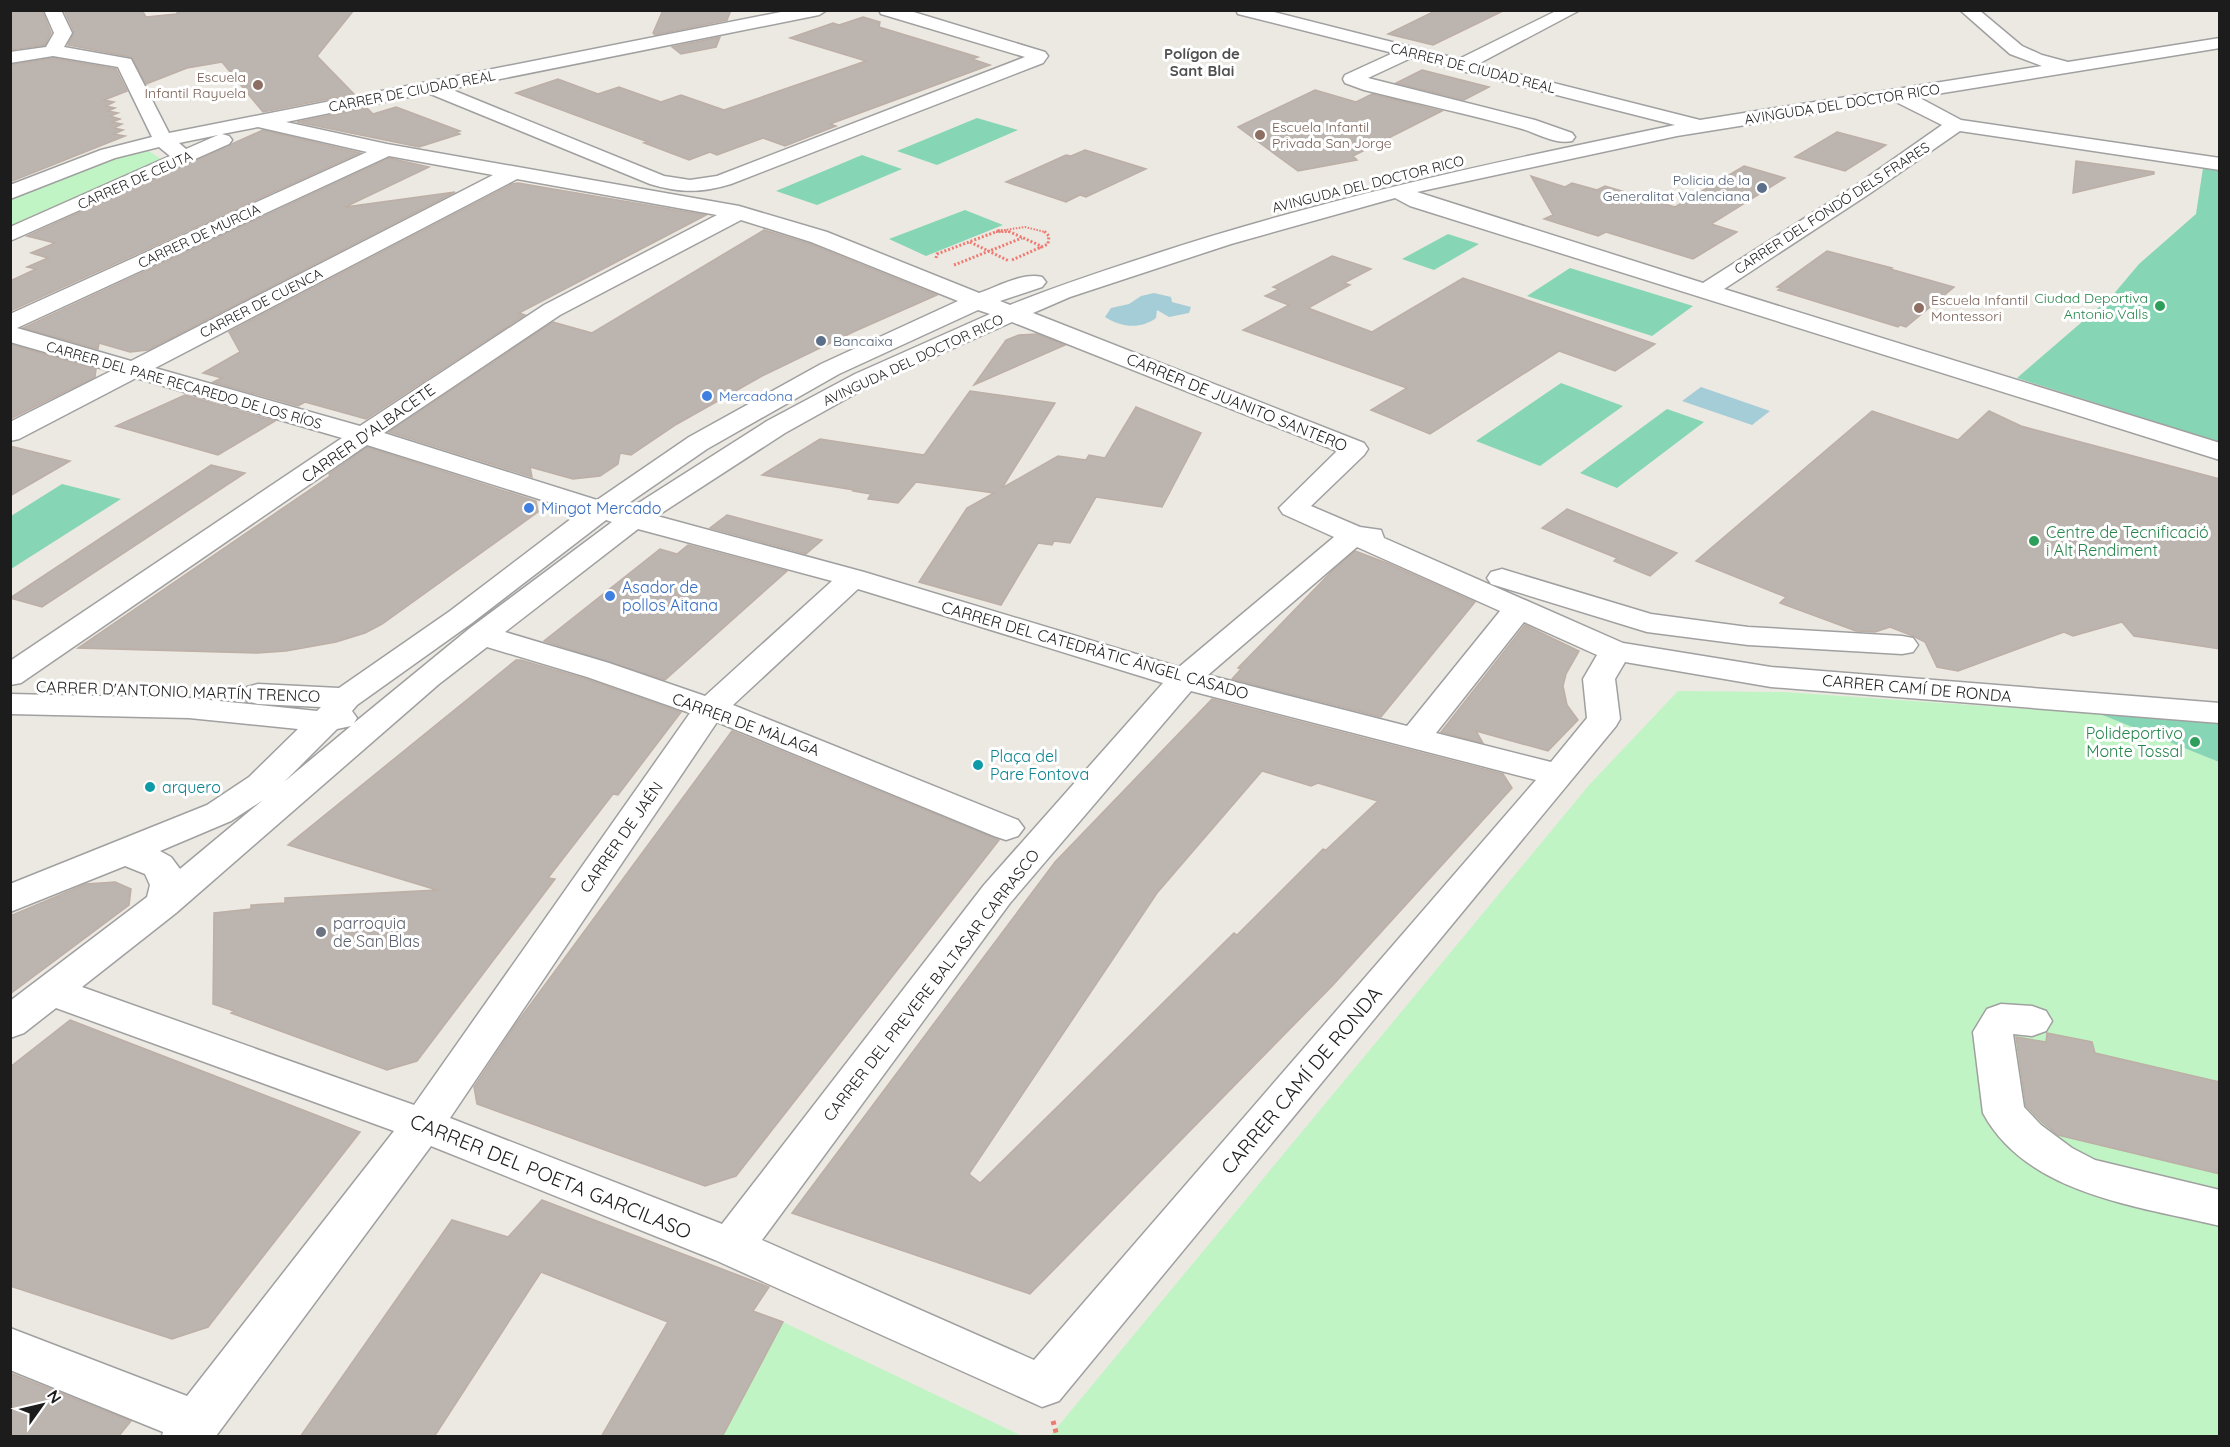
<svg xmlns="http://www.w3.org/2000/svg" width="2230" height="1447" viewBox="0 0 2230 1447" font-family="Quicksand,sans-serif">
	<rect width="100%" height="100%" fill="#ece9e2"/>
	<path fill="#c1f4c4" d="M149,151L166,162L11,228V200L118,155Z
		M1678,691L1785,692L2100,714L2219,762V1436H1050L1590,784Z
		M783,1322L1022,1436H722Z"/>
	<path fill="#86d6b5" d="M977,118L1018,130L937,165L897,151Z
		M862,155L902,169L817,205L776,191Z
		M2203,168L2219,171V442L2017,378L2112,296L2139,264L2196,214Z
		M965,210L1003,225L926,256L889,239Z
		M1448,234L1479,244L1434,270L1402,259Z
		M1570,268L1693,306L1652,336L1527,296Z
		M1561,383L1623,406L1540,466L1476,441Z
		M1667,409L1704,422L1617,488L1580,473Z
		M62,484L121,499L11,569V516Z
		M2100,714L2219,722V762Z"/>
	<path fill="#a5cdd7" d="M1154,293L1171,297L1172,302L1191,307L1189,313L1169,317L1157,310L1156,318C1140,330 1121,327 1105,317L1111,308L1129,304L1141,296Z
		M1701,387L1770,411L1752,425L1682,401Z"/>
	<path fill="#bcb4af" stroke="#bdafa6" stroke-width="1.5" fill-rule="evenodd" d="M10,10H42L51,33L45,45L10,50Z
		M64,10H142L146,17L176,14L180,10H354L317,56L354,94L263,112L222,62L187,68L146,84L131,57L68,45L74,32Z
		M663,10H731L727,20L655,35L653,33Z
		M1437,10H1505L1433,45L1388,34Z
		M863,17L880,22L879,27L978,57L972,59L990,65L830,124L836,126L785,146L763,138L717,155L710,152L689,160L644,143L648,142L516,93L558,79L598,94L619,87L661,102L681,95L724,110L866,61L790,38L833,23L839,25Z
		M720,37L716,47L681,54L672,47Z
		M53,58L116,69L127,91L104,100L114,102L106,106L115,108L108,111L118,113L110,116L120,119L112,122L122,124L114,128L123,130L114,134L125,136L10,182V65Z
		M1422,70L1489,87L1464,100L1396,83Z
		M1315,90L1356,102L1372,94L1442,111L1353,156L1357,160L1298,171L1238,127Z
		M396,107L460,131L457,132L460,134L419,147L297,122L367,108L373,114Z
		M263,130L360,153L10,311V281L36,269L27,267L48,258L31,253L55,243L27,236Z
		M1837,132L1886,145L1845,171L1795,157Z
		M1085,150L1146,169L1086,197L1080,195L1066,202L1006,182L1066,155L1071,156Z
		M389,158L429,167L345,207L455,192L148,350L130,352L99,343L98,349L23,328Z
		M2076,161L2154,172V174L2073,193Z
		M1744,166L1785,178L1711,224L1737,232L1693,259L1606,232L1598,236L1544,219L1553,215L1531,176L1565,187L1572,183L1597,190L1605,186L1675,207Z
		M518,183L706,215L519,313L525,315L366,419L305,402L298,406L213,382L222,378L203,373L240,352L229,332L512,184Z
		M764,230L810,244L937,295L853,332L762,376L677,424L631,455L620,453L618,464L600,476L573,479L530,467L532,477L389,432L553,322L592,333Z
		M1827,251L1892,268L1890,269L1954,287L1906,327L1900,325L1898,327L1778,290L1781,288L1777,287Z
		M1332,256L1371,269L1344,283L1350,285L1308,308L1372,332L1463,278L1655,344L1615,371L1559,351L1430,434L1371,410L1407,388L1243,330L1289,305L1265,296L1279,289L1273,287Z
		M1037,334L1065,345L974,385L1006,340L1019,335Z
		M10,344L96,369L95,377L10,419Z
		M970,391L1055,403L1002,488L1058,456L1086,460L1089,455L1105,458L1136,407L1201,433L1162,507L1096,497L1070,543L1054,541L1052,545L1038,543L1001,605L919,582L967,508L994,493L916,482L898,503L868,499L871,494L853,491L854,490L762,475L820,439L924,455Z
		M185,395L275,421L218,455L116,426Z
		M1872,411L1958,440L1989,411L2021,426L2220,479V649L2134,636L2122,622L2073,636L2064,632L1958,671L1937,667L1925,642L1913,636L1890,627L1875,632L1856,631L1780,603L1786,597L1696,561Z
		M10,446L70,461L10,496Z
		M367,447L536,501L538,512L382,624L365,633L336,642L286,651L257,653L78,648L330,476L329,474Z
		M211,465L245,473L42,607L10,598Z
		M1567,509L1677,553L1650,576L1614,561L1617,558L1542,528Z
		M727,515L822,540L806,554L710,528Z
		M688,545L787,571L665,680L544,641L660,549L677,554Z
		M1355,551L1387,563L1475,602L1381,717L1232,679L1241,669L1238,668L1279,626L1333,570Z
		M1525,625L1579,651L1566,674L1563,686L1567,705L1578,720L1548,751L1476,731L1483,743L1441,732Z
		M516,660H521L586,679L681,712L618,795L613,794L548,878L555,879L417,1061L387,1070L231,1013L234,1011L213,1004L214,913L251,909V905L285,903V898L437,890L288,845Z
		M1212,699L1503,774L1512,788L1333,985L1030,1294L792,1213L1055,862ZM1262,771L1311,786L1318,783L1378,801L1326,850L1323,849L1237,935L1234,933L980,1183L969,1174L1157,893Z
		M732,731L999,840L736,1176L705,1186L477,1104L474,1087L516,1024Z
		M115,882L131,889L129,905L10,994V916L86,884Z
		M70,1020L360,1132L208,1327L172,1339L10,1286V1067Z
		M2047,1033L2092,1042L2095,1053L2220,1082V1174L2058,1135L2043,1123L2026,1106L2016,1037L2046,1042Z
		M542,1200L769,1287L753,1311L783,1322L722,1437H601L668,1322L541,1272L434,1437H300L452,1220L508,1237Z
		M10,1373L131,1421L118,1437H10Z"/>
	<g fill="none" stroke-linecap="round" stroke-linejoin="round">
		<g stroke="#a0a0a0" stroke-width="3">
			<path id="minor" d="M44,10H61L72,33L64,47L131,59L169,133L791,10H827L819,15L450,89L664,176L690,180L717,176L1025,57L881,14L879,10H907L1045,52L1048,56L1043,63L731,184C702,193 679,193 650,184L428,93L286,122L387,144L739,206L827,232L979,293C997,287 1023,272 1042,277L1046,282L1042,287L1000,301L1010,305C1057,286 1106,270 1155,254C1326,198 1500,161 1675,125L1411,58L1368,78L1535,120L1572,133L1575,137L1572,141C1555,145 1535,132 1519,128C1468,114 1416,103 1364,90L1345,83L1343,79L1345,75L1393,53L1238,14L1236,10H1266L1459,59L1558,10H1580L1478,64L1700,120L2042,66L2010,54L1960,10H1979L2022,46L2042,55L2068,62L2220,38V48L1918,97L1961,120L2220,158V170L1960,131L1869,194L1724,289L2220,443V460L1410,206L1395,198L1231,244L1070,297L1033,313L1364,443L1368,449L1364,455L1311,506L1360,527L1381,530L1384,538L1623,643L1771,667L2220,703V723L1771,687L1625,662L1615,679L1620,719L1616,726L1059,1401L1042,1407L715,1260L431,1146L216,1436H162L163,1432L10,1370V1328L187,1396L394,1131L56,1008L24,1033L10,1038V1001L147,897L150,885L145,874L125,866L10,912V884L207,805L249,777L298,729L189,718L10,714V694L189,698L317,711L321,707L258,704L247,701L242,694L247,687L258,684L339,688L450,611L580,512L367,445L21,683L10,685V661L342,438L136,378L19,439L10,441V422L111,371L10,342V314L367,152L258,127L222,134L229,136L232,140L229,144L10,241V227L170,156L159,147L115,158L10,199V185L101,150L152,137L118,67L53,56L10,63V52L46,47L54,33ZM1894,101L1942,125L1855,186L1703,283L1417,192L1677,136ZM218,135L186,149L179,143ZM389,156L493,175L131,361L17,328ZM517,179L717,215L544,305L360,426L155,368ZM741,220L811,242L958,301L821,364L689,437L597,500L384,433L560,315ZM978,310L990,314L855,374L767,421L629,509L623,507L707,449L839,374ZM1012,322L1337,451L1279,508L1283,514L1334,537L1179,667L864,572L657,516L785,433L873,384ZM606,520L612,522L470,628L354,723L357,718L352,711L357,705L472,623ZM638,529L832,581L705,696L609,663L505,632ZM1357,547L1500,611L1407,726L1208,675ZM858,589L1163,683L984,885L722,1224L450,1118L717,722L994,836L1006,840L1018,836L1024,828L1018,820L733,705ZM1524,622L1597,655L1583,679L1587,718L1551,762L1436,733ZM487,647L587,677L690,713L414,1105L82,987L176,913L439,684ZM1191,691L1536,780L1034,1360L762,1240L1010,903ZM351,726L284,782L337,729ZM263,800L180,869L171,857L160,851L231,821Z
				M1502,569L1651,614L1748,627L1902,636L1913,638L1918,645L1913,652L1902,654L1748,645L1647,632L1491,584L1487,578L1491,572Z
				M2001,1004L2032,1006L2046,1011L2052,1021L2046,1031L2032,1036L2013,1034L2024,1107L2041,1125L2072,1148L2095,1160L2220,1190V1226C2139,1206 2027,1195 1983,1113L1973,1032L1987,1009Z"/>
		</g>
		<path stroke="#ee7b72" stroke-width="2" stroke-dasharray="1.5 1.5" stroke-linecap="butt" d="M998,231L1025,227L1045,232
			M996,232H1010"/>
		<path stroke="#ee7b72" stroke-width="3" stroke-dasharray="2 2" stroke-linecap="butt" d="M998,231L1001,230
			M970,242L1009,261
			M936,258L937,254L998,231H1008L1041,246V249
			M1012,260L1048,244L1049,236L1043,230
			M954,265L1022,238"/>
		<path stroke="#ee7b72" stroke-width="5" stroke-dasharray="4 4" stroke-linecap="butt" d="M1053,1421L1057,1436"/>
		<use href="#minor" fill="#fff" fill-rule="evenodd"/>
	</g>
	<g fill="#8d6e63" stroke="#fff" stroke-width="2">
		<circle cx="258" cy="85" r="6"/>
		<circle cx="1260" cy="135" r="6"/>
		<circle cx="1919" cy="308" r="6"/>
	</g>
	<g fill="#5c6f8a" stroke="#fff" stroke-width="2">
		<circle cx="1762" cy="188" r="6"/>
		<circle cx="821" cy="341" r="6"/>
	</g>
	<g fill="#2e9e5b" stroke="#fff" stroke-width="2">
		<circle cx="2160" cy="306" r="6"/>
		<circle cx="2034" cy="541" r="6"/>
		<circle cx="2195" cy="742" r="6"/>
	</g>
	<g fill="#3f7fe0" stroke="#fff" stroke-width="2">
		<circle cx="707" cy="396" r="6"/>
		<circle cx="529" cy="508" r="6"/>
		<circle cx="610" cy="596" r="6"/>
	</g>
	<g fill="#0f9aa8" stroke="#fff" stroke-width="2">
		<circle cx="978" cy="765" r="6"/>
		<circle cx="150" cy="787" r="6"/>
	</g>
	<circle fill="#6b7280" stroke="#fff" stroke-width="2" cx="321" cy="932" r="6"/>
	<g text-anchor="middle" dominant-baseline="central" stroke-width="6" stroke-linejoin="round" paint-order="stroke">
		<g font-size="14" fill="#1c1c1c" stroke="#fff">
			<text transform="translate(1473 68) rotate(14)">CARRER DE CIUDAD REAL</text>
			<text transform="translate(412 91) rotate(-11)">CARRER DE CIUDAD REAL</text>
			<text transform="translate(1842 104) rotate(-9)">AVINGUDA DEL DOCTOR RICO</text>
			<text transform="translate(135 180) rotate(-24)">CARRER DE CEUTA</text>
			<text transform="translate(1368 184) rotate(-14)">AVINGUDA DEL DOCTOR RICO</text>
			<text transform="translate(1832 208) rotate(-33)">CARRER DEL FONDÓ DELS FRARES</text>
			<text transform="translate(199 236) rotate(-25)">CARRER DE MURCIA</text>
			<text transform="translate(261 303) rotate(-27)">CARRER DE CUENCA</text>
			<text transform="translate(913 360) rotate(-25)">AVINGUDA DEL DOCTOR RICO</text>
			<text transform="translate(184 385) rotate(16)">CARRER DEL PARE RECAREDO DE LOS RÍOS</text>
		</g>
		<g font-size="14" fill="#785e54" stroke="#fff" text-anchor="start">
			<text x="246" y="77" text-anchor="end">Escuela<tspan x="246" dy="16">Infantil Rayuela</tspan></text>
			<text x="1272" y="127">Escuela Infantil<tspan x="1272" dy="16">Privada San Jorge</tspan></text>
			<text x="1931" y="300">Escuela Infantil<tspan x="1931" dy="16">Montessori</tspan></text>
		</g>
		<g font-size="14" fill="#4e5e75" stroke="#fff" text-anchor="end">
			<text x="1750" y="180">Policia de la<tspan x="1750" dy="16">Generalitat Valenciana</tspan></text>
			<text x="833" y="341" text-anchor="start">Bancaixa</text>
		</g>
		<g font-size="14" fill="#27864d" stroke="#fff" text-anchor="end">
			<text x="2148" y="298">Ciudad Deportiva<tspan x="2148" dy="16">Antonio Valls</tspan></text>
		</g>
		<g font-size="14" fill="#366cbe" stroke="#fff" text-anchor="start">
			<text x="719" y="396">Mercadona</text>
		</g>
		<g font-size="15" font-weight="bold" fill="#4f4f4f" stroke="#fff">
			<text x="1202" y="53">Polígon de<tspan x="1202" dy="17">Sant Blai</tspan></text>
		</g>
		<g font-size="16" fill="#1c1c1c" stroke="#fff">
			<text transform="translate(1237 402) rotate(22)">CARRER DE JUANITO SANTERO</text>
			<text transform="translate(368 433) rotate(-35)">CARRER D'ALBACETE</text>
			<text transform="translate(1095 650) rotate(16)">CARRER DEL CATEDRÀTIC ÁNGEL CASADO</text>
			<text transform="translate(1917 688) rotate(5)">CARRER CAMÍ DE RONDA</text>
			<text transform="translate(178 691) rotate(2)">CARRER D'ANTONIO MARTÍN TRENCO</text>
			<text transform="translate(746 724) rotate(20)">CARRER DE MÀLAGA</text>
			<text transform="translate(621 837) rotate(-55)">CARRER DE JAÉN</text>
			<text transform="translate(931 985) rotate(-52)">CARRER DEL PREVERE BALTASAR CARRASCO</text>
		</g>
		<g font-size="16" fill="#366cbe" stroke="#fff" text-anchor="start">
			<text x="541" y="508">Mingot Mercado</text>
			<text x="622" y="587">Asador de<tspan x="622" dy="18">pollos Aitana</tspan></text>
		</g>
		<g font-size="16" fill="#27864d" stroke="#fff" text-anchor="start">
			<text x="2046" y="532">Centre de Tecnificació<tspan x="2046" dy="18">i Alt Rendiment</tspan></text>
			<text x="2183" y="733" text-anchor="end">Polideportivo<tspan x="2183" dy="18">Monte Tossal</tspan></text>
		</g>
		<g font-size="16" fill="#0d838f" stroke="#fff" text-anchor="start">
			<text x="990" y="756">Plaça del<tspan x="990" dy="18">Pare Fontova</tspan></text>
			<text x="162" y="787">arquero</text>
		</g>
		<g font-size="16" fill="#5b616d" stroke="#fff" text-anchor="start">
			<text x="333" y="923">parroquia<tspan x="333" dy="18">de San Blas</tspan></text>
		</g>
		<g font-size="20" fill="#1c1c1c" stroke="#fff">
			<text transform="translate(1301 1080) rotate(-50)">CARRER CAMÍ DE RONDA</text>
			<text transform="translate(551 1176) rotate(22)">CARRER DEL POETA GARCILASO</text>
		</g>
	</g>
	<rect width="2230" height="1447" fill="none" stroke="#1c1c1c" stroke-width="24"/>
	<g transform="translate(42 1405) rotate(56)" stroke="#ffffff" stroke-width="4.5" paint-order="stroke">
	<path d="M0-4.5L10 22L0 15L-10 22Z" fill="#1c1c1c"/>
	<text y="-9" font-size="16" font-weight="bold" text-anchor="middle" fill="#1c1c1c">N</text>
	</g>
</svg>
